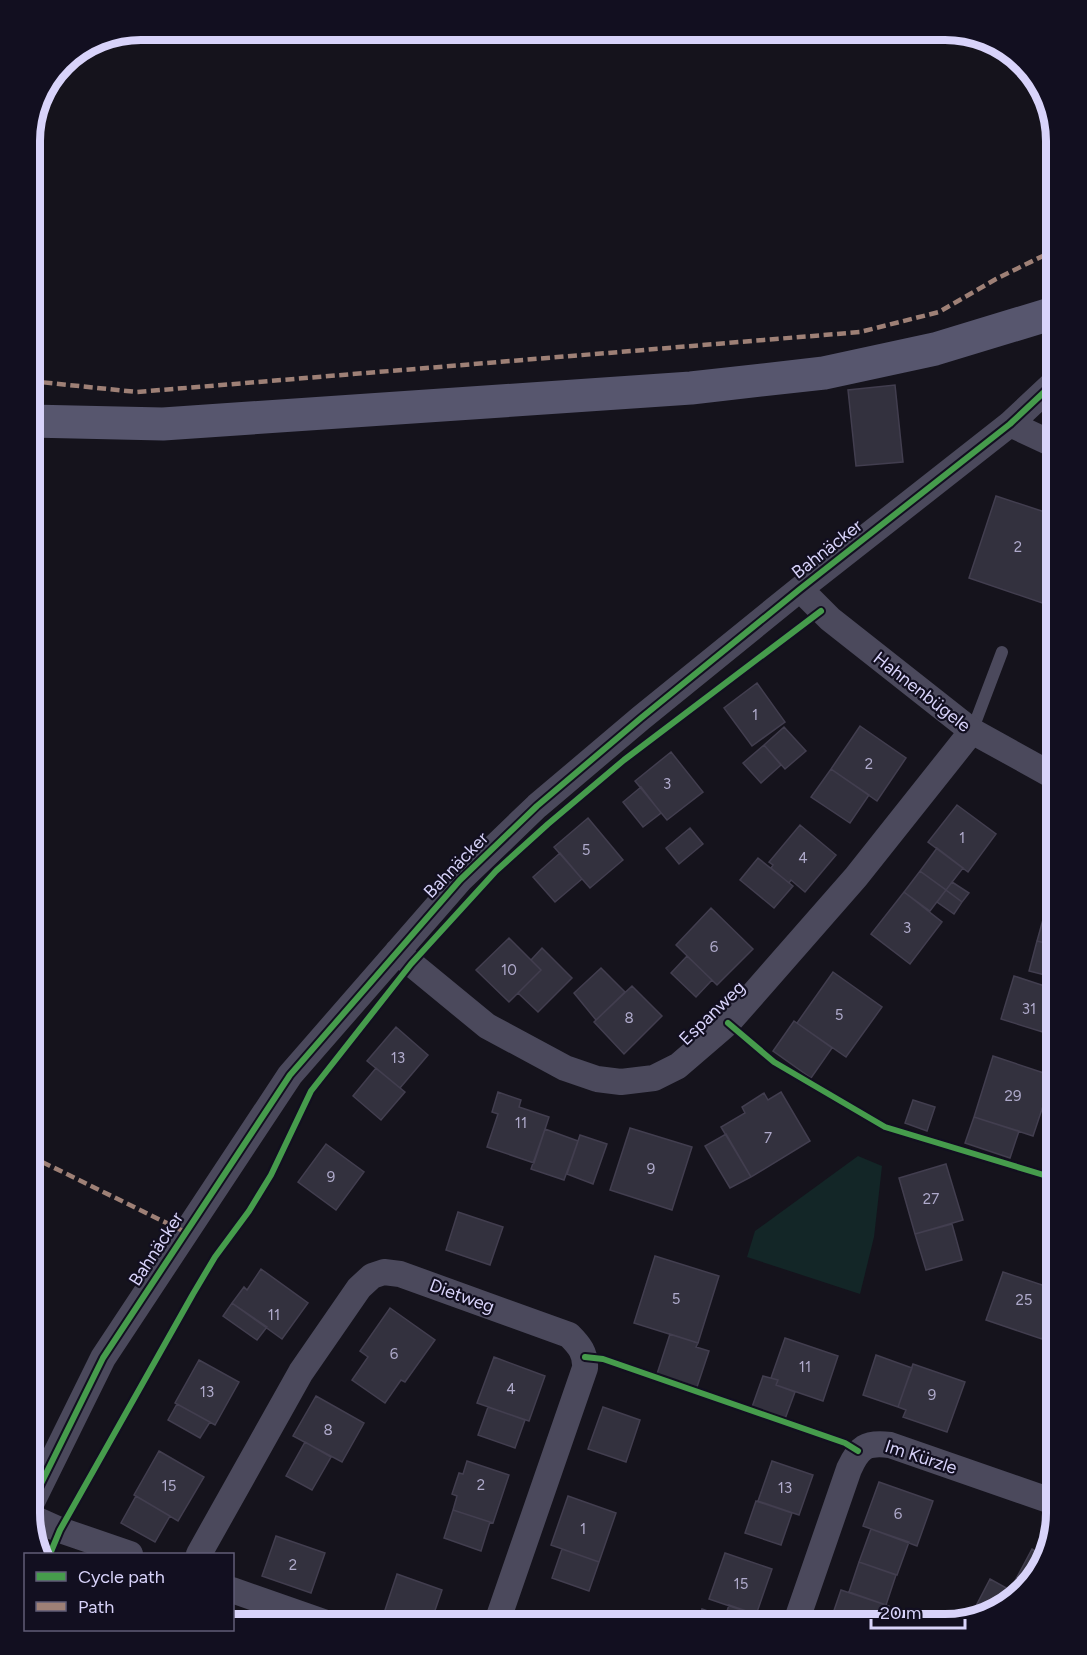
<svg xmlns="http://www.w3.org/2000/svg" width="1087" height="1655" viewBox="0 0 1087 1655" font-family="Figtree,sans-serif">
	<rect width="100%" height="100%" fill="#15131c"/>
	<path fill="#132627" d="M858,1156L882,1166L874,1237L860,1294L747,1257L755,1231Z"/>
	<path fill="#33313e" stroke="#423e4f" stroke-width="1.5" d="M895,385L903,462L856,466L848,390Z
		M996,496L1057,516V608L969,578Z
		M757,683L785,722L752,746L724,708Z
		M860,726L906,758L877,801L831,769Z
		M784,727L806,751L785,769L764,745Z
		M764,745L781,765L761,783L743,763Z
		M671,752L703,792L667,820L635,781Z
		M831,769L869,795L850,823L811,797Z
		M641,787L661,813L643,827L623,802Z
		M957,805L996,834L968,872L928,842Z
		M588,818L623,860L590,888L554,847Z
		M800,825L836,855L805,892L791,880L789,883L771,868L773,865L769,862Z
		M690,828L703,844L679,864L666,848Z
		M937,848L963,868L946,890L920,871Z
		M560,853L582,879L555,902L533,877Z
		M758,858L793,886L774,908L740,880Z
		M920,871L946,890L930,911L904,892Z
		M1057,877V898L1049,894Z
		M952,882L969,893L962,902L946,890Z
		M946,890L962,902L954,914L937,902Z
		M904,892L942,922L910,964L871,934Z
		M711,908L753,949L717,985L676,945Z
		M1046,909L1057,912V946L1037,941Z
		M509,938L541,970L509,1002L476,970Z
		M1037,941L1057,946V978L1029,971Z
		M542,948L572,978L538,1012L518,993L541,970L531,960Z
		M687,956L712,980L696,997L671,973Z
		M601,968L625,992L596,1020L574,993Z
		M833,972L882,1007L846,1057L797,1023Z
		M1014,976L1057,990V999L1046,1033L1001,1019Z
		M632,986L662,1016L624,1054L594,1022Z
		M794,1021L832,1048L811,1078L773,1051Z
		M396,1027L428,1055L400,1088L367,1061Z
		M993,1056L1053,1076L1033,1136L974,1117Z
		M376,1068L405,1092L381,1120L353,1096Z
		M498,1092L521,1100L519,1107L549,1117L534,1163L487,1147L498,1114L492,1112Z
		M781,1092L810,1141L751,1177L721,1127L745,1113L742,1107L764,1093L768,1100Z
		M913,1100L935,1107L927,1131L905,1123Z
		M974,1117L1019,1131L1010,1158L965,1143Z
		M630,1128L692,1147L672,1210L610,1190Z
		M545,1129L578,1141L564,1180L531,1169Z
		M726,1134L751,1177L730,1188L705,1146Z
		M580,1135L607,1144L593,1184L567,1174Z
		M326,1144L364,1172L336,1210L298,1182Z
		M946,1164L963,1220L915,1234L899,1178Z
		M458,1212L503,1227L490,1265L446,1250Z
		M952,1224L962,1260L926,1270L915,1234Z
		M655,1256L719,1276L698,1343L634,1323Z
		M261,1269L308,1303L282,1339L232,1303L244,1287L247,1290Z
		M1003,1272L1057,1290L1042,1339L986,1320Z
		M232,1303L267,1327L257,1340L223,1316Z
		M1053,1306L1057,1308V1344L1042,1339Z
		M390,1308L435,1340L405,1382L401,1380L385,1403L352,1380L368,1357L360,1351Z
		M670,1334L698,1343L696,1347L709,1351L697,1387L657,1374Z
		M785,1338L838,1356L823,1401L776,1385L778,1380L771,1378Z
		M876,1355L912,1368L898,1407L863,1395Z
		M494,1357L545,1376L529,1421L477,1403Z
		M199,1360L239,1382L215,1425L175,1403Z
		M913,1364L965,1382L947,1432L903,1417L906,1410L898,1407Z
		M763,1376L778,1380L776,1385L795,1392L785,1419L752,1407Z
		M316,1396L364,1423L342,1462L293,1436Z
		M177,1404L210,1422L200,1438L168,1420Z
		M488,1407L525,1420L515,1448L478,1435Z
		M603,1407L640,1420L626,1462L588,1449Z
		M305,1442L331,1457L312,1490L286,1476Z
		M159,1451L204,1477L178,1521L134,1495Z
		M467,1461L509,1475L493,1523L453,1510L457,1496L452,1494L459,1473L463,1474Z
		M772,1461L813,1475L799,1515L758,1501Z
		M879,1482L933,1501L917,1546L863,1526Z
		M136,1496L170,1516L155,1542L121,1523Z
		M568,1496L616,1513L599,1562L551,1545Z
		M756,1501L792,1513L781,1545L745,1533Z
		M453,1510L490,1522L481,1551L444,1538Z
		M871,1529L909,1542L897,1575L859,1562Z
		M276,1536L325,1553L311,1593L262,1576Z
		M562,1549L599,1562L589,1591L552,1578Z
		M1032,1549L1045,1557L1042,1570L1014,1598L1008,1594Z
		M725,1553L772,1569L756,1615L709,1599Z
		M859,1562L896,1575L886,1605L849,1592Z
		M397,1574L442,1590L430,1625H400L382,1619Z
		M990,1579L1010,1590L1008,1594L1014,1598L1001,1610L990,1613L976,1606Z
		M841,1590L889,1606L883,1625H829Z
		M729,1605L755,1614L752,1625H697L702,1609L725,1617Z
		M537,1614L565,1625H533Z"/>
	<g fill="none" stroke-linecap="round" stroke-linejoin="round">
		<path stroke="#4b495c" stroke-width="12" d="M972,731L1002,652"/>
		<path stroke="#4b495c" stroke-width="26" d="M1010,424L1057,446
			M800,589L830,619L972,731L1057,778
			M397,952L487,1026L565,1068L597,1079L621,1082L654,1078L678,1066L728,1023L856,877L972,731
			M30,1506L103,1358L290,1075L460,880L537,806L641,718L800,589L1010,424L1057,380
			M31,1517L60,1530L130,1554
			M199,1554L301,1372L359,1288L372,1276L384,1272L400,1274L569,1335C579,1345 586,1353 585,1368L496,1625
			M232,1590L332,1625
			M795,1625L849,1469C859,1447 866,1442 890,1445L1057,1503"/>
		<path stroke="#57566e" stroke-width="33" d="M30,421L163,424L691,388L824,373L935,349L1057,312"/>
		<path stroke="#9e8076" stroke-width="4.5" stroke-dasharray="9 4.5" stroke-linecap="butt" d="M30,381L137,392L860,332L939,312L996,279L1057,249
			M30,1156L185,1232"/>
		<g stroke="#120f20" stroke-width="10">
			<path id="cycleway" d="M728,1023L774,1062L885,1127L1057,1179
				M585,1357L603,1359L845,1443L858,1451
				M30,1506L103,1358L290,1075L460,880L537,806L641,718L800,589L1010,424L1057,380
				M50,1554L60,1530L193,1294L215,1257L249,1211L271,1175L311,1091L411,964L496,871L548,824L624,760L821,611"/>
		</g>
		<use href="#cycleway" stroke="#469c4c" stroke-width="6"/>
	</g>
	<g text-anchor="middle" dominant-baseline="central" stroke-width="4.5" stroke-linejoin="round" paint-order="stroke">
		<g font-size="15" fill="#afaacb">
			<text x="1018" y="547">2</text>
			<text x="755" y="715">1</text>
			<text x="869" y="764">2</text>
			<text x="667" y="784">3</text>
			<text x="962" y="838">1</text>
			<text x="586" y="850">5</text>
			<text x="803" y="858">4</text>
			<text x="907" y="928">3</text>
			<text x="714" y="947">6</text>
			<text x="509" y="970">10</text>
			<text x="1029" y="1009">31</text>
			<text x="839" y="1015">5</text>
			<text x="629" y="1018">8</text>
			<text x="398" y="1058">13</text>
			<text x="1013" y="1096">29</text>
			<text x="521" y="1123">11</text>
			<text x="768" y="1138">7</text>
			<text x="651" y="1169">9</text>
			<text x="331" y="1177">9</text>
			<text x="931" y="1199">27</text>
			<text x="676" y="1299">5</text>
			<text x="1024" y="1300">25</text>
			<text x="274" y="1315">11</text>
			<text x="394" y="1354">6</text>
			<text x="805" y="1367">11</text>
			<text x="511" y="1389">4</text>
			<text x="207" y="1392">13</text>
			<text x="932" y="1395">9</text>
			<text x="328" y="1430">8</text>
			<text x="481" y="1485">2</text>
			<text x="169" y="1486">15</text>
			<text x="785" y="1488">13</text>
			<text x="898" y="1514">6</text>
			<text x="583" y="1529">1</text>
			<text x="293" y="1565">2</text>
			<text x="741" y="1584">15</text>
		</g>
		<g font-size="18" fill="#d8d3fa" stroke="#120f20">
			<text transform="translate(827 549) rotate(-38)">Bahnäcker</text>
			<text transform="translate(922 692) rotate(38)">Hahnenbügele</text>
			<text transform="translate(456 865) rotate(-46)">Bahnäcker</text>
			<text transform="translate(712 1013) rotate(-44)">Espanweg</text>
			<text transform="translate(156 1249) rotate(-57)">Bahnäcker</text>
			<text transform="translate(462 1296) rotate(20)">Dietweg</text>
			<text transform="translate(921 1457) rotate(18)">Im Kürzle</text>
		</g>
	</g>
	<path d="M0 0H1087V1655H0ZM141 40H945A101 101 0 0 1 1046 141V1513A101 101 0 0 1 945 1614H141A101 101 0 0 1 40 1513V141A101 101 0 0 1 141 40Z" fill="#120f20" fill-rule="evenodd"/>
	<path fill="none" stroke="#d8d3fa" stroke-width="8" d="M141 40H945A101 101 0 0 1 1046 141V1513A101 101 0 0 1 945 1614H141A101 101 0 0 1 40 1513V141A101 101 0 0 1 141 40Z"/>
	<rect x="24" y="1553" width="210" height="78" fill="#120f20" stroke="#615d77" stroke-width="1.5"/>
	<rect x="36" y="1572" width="30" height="9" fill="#469c4c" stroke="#615d77" stroke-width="1.5"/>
	<text x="78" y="1583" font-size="18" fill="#d8d3fa">Cycle path</text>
	<rect x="36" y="1602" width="30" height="9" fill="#9e8076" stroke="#615d77" stroke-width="1.5"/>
	<text x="78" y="1613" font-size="18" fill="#d8d3fa">Path</text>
	<path d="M871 1619v9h94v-9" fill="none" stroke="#d8d3fa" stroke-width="3"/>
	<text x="880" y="1619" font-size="18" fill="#d8d3fa" stroke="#120f20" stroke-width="4.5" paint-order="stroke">20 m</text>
</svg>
